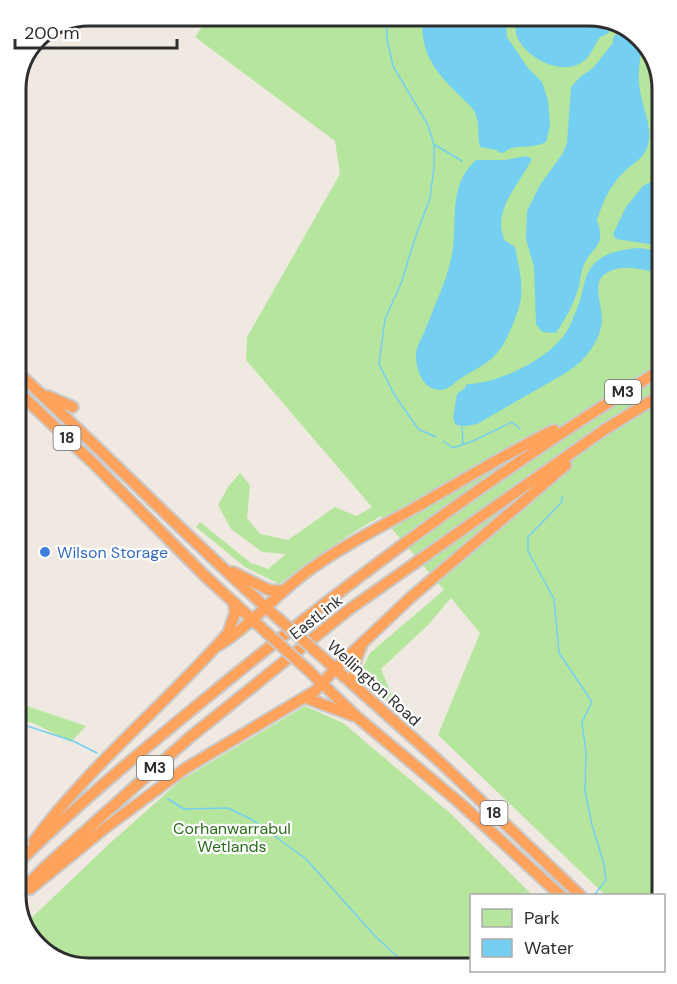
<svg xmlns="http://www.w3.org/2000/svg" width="677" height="984" viewBox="0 0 677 984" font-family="'DM Sans',sans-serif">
	<rect width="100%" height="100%" fill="#efe9e1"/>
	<path fill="#b6e59e" d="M210,15H593L626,25L652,52L662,88V895H605L438,735L480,633L451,598L428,625L381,669L398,711L370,686L363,667L370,653L444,590L381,516L349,535L279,584L245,567L196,527L200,522L251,563L268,569L286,554L262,552L231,529L218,505L228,487L240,473L250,485L247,518L260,534L288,540L335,507L356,516L372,507L246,360L247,337L340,174L335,141L195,37Z
		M15,702L86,726L71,742L33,723L15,719Z
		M305,706L343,723L451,814L532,895L472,896L471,969H84L48,957L25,932L23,926L107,846L181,780Z"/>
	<path fill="#75cff0" d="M422,15H505L507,37L528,68L542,82L548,100L550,126L546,142C532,149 518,145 509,149C506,151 504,153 500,153L497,150L480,147C477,136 480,121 474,111C469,103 460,97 454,90C430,66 421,49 422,15Z
		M514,15H593L620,23L613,25C611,32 607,35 600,37C595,44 591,55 585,60C564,79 523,57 516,34C515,28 515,21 514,15Z
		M630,29L642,41C641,56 638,68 639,83C640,104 656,131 646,150C641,160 634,163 627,169C610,185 604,199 597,220C607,248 591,246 583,267C581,273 580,280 579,286C574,304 566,318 556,333L542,332L536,324L534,267L526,239L527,211L540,185L563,153L567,143L571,87L580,77L593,68L613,43V38L616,34L620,36Z
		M655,61L662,88V120C649,104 649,79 655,61Z
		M526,156L532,159C522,179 501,201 501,225C501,230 503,235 504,240L515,247C518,263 523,281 521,297C520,310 508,338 501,348C491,363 475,369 461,378C456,381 451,387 446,389C424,395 415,370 416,353C417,345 423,336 426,328C435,304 447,280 452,255C458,222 447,186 476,160H505Z
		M662,176V246L616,239L613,234L626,207L643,186Z
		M638,248L662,251V275C645,269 615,261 601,278C593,288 605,313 601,327C599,337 591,352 583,359C573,370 558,377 545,385C522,398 500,411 477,424L466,426L456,425L453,418L457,394L464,389L467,384C499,384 557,356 570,325C574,317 577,308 580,300C584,288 584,275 593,265C604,252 622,250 638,248Z"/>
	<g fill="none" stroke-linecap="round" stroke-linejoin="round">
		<path stroke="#75cff0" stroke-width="1.5" d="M386,15L387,39L393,66L428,125L434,145V167L430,198L414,241L402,281L385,319L379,364L394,394L418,429L436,437
			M435,145L462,161
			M462,426L463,444
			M443,441L453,448L473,441L512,422L520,429
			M562,496V502L528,537V551L554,599L559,653L592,702L582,722L586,753L585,791L592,825L604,864L606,880L595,894
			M15,722L73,741L97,753
			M168,799L184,809L228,808L251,819L306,859L375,936L410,969"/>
		<g stroke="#c9c9c9" stroke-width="14">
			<path id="highway" d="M15,370C105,452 189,540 280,620
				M15,389L94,464L205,576L267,633
				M48,396L73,407
				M233,572L269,590L283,591
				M216,647C251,626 275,595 308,571C342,546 381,527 418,506C463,480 507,453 554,430
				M321,656L440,762L581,896
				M308,670L357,717L461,804L561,896
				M358,686C351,671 355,661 361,647
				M306,698L354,716
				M34,841C90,765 166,704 228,633L235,613L234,604
				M15,866C81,800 155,740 227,681C366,568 510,462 662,369
				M30,889L105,828L186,768L315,691L335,669L410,598L566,465
				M15,897L46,866L189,738L347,611L604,430L662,394"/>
		</g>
		<use href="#highway" stroke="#ffa35c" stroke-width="10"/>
		<g stroke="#c9c9c9" stroke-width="14" stroke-linecap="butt">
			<path id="highway-bridge" d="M280,620L321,656
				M267,633L308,670"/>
		</g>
		<use href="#highway-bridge" stroke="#ffa35c" stroke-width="10"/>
	</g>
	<circle fill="#3f7fe0" stroke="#fff" stroke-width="2" cx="45" cy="552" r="6"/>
	<g text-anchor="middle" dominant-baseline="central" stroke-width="4.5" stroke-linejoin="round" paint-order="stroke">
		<g fill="#fff" stroke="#6d6d6d" stroke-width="1.5">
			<rect x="605" y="380" width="36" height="24" rx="4.5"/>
			<rect x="53.5" y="426" width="27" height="24" rx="4.5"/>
			<rect x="137" y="756" width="36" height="24" rx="4.5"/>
			<rect x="480.5" y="801" width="27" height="24" rx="4.5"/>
		</g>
		<g font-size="15" font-weight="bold" fill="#2e2e2e">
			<text x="623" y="392">M3</text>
			<text x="67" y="438">18</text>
			<text x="155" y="768">M3</text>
			<text x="494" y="813">18</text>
		</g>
		<g font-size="16" fill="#366cbe" stroke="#fff" text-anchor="start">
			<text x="57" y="552">Wilson Storage</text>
		</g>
		<g font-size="16" fill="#2e2e2e" stroke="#fff">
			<text transform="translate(316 617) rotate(-38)">EastLink</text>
			<text transform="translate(374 683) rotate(42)">Wellington Road</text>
		</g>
		<g font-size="16" fill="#2c6e1b" stroke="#fff">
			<text x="232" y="828">Corhanwarrabul<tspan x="232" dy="18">Wetlands</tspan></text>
		</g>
	</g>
	<path d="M0 0H677V984H0ZM89 26H589A63 63 0 0 1 652 89V895A63 63 0 0 1 589 958H89A63 63 0 0 1 26 895V89A63 63 0 0 1 89 26Z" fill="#fff" fill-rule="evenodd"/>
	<path fill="none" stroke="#2e2e2e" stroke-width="3" d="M89 26H589A63 63 0 0 1 652 89V895A63 63 0 0 1 589 958H89A63 63 0 0 1 26 895V89A63 63 0 0 1 89 26Z"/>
	<rect x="470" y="894" width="195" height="78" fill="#ffffff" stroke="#ababab" stroke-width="1.5"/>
	<rect x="482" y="909" width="30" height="18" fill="#b6e59e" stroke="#ababab" stroke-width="1.5"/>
	<text x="524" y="924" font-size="18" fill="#2e2e2e">Park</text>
	<rect x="482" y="939" width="30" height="18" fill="#75cff0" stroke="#ababab" stroke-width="1.5"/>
	<text x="524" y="954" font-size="18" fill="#2e2e2e">Water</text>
	<path d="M15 39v9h162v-9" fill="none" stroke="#2e2e2e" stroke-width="3"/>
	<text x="24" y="39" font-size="18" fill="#2e2e2e" stroke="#ffffff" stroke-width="4.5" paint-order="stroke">200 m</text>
</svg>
